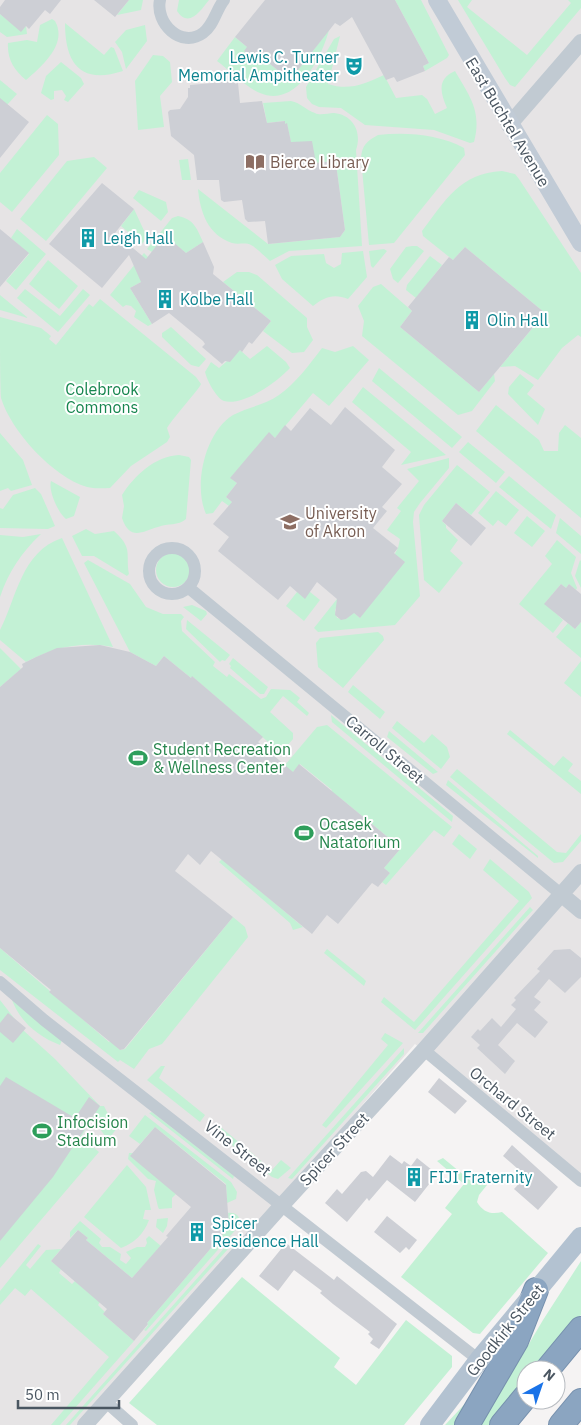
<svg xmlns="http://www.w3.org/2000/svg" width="581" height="1425" viewBox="0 0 581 1425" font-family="'IBM Plex Sans',sans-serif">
	<rect width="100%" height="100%" fill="#f5f3f3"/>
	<path fill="#e6e4e5" d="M0,0H581V1184L415,1044L86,1425H0Z"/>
	<path fill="#c3f1d5" d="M129,0H143L141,10L117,15Z
		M179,0H209C201,10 189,29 177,11Z
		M395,0H421L449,55L447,58L425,71L423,66L429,63Z
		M458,0H472L467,7L527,55L571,3L568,0H581V8L515,87L510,85L505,78Z
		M0,14L21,31L26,26L27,34L7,37L0,32Z
		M52,19L55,21C68,44 42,66 26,80C14,70 7,59 8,43L27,40L37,42L40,25Z
		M65,23L104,55L111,47L114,48L123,71C80,85 65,63 65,23Z
		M145,25L147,41L126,69L122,52L115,42L126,30Z
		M329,30C322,57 296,109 260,93C247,88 229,70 217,61L235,37L247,47L260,65L265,60L290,80Z
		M340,36L328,84C349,91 365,84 384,75L396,98L422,95L427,99L435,114L447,108C440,92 437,79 455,71C470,97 482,111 474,142L470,143L434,130L365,125L341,108L319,107L312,104L307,98L306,87L334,39Z
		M153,55L163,56L170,62L172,82L160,96L164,127L138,130L135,81Z
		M61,62L81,78L84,84L68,102L64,100L66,96L62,90L54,91V99L51,100L41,93L46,76Z
		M0,80L17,94L7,105L0,99Z
		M291,101C301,103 306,110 315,113C320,116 328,113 334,113C354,115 362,133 356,150L362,246L289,251L270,261C264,256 258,249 251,245C246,242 238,245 232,243C208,235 200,212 198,189L268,244L340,237L345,230L336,164L333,161L316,163L291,142L287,124H285L284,121L267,123L263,103Z
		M47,115L58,124L59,155L12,212L0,202V173Z
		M378,135C406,132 438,134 464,148L465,155L394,243L369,245L361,158C362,145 367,141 378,135Z
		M94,157L107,168L46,241L20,219L67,161Z
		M188,159L191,180H182L179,160Z
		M502,171L515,174L519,179L581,273V337L578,335L562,348L538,380L515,366L500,367L545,313L465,247L453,260L423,236L422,231C445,201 460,173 502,171Z
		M139,190L166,202L168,212L161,221L133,198Z
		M134,209L147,237L142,244L121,226Z
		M178,216C194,219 197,229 203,242L186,253L165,236L152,252L147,249L172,218Z
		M17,229L46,254L16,290L6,281L29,254L11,238Z
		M412,246H417L424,251L398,283L393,279L390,269L406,247Z
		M384,249L387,251L373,268L371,266L369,251Z
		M363,251L367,277L348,299C334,293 324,297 313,306L282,279L275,265L291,256L324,254L326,263L334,268L341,264L342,253Z
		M144,253L148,257L141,282L130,288L152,324L148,326L134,317L136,311L131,306L126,305L123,307L110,295Z
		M430,256L442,265L416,298L406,290L407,285Z
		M48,260L78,286L59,309L29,284Z
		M237,272H249L257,275L307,318V327L313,340L304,352L292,353L263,331L271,321L223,282Z
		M381,284L412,311L400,327L479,392L494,374L495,381L472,411L458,415L362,336L364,321L358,306L373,287Z
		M25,289L60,316L83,289L90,295L58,332L17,298Z
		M0,295L28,318L0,310Z
		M100,299L196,377L201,384C200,388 173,418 167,428L170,437L167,442L131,466L110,488C103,488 95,489 87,487C53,477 11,431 1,398C0,384 0,334 0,317L41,328L51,336L49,339L56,345L89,304L93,307Z
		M171,327L206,359L199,367L191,365L162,337V333Z
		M267,346L286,362L290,368L287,371C274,384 243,406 224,401C216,398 207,380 205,372L211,362L219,368L240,350L250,359Z
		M353,346L369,360L329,406L313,393L275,438L269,433L231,478L237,483L226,497L232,502L229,506L222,501L213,513L206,514C193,485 205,432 233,415C248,407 265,405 279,395C296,383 309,365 322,348L335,352Z
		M379,368L462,437L452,448L372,381Z
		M520,374L534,385L527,394L545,409L538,425L508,394L509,387Z
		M363,387L446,455L401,465L411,452L352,402Z
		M496,405L539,440L544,451H558L559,433L565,425L581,438V518L476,431Z
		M0,433L23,460L32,485L11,491L8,488L0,491Z
		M468,442L505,472L496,483L459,452Z
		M179,455L189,457L191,460L186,519C178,526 168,523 158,527C143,531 130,542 122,518L124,506L122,495C134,476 155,456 179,455Z
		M449,458V468L420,503L414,512L413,522L420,596L395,625L318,632L314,628L337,599L340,601L335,610L337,618L346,619L353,612L360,618L398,548L400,539L387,530L401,511L397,508L419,481L407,469Z
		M457,465L490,492L471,515L456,503L442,521L446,525V528L458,540L450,551L463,563L439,593L424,580L419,515L424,505Z
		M509,476L556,515L551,529L499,487Z
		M51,481L80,497L74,516L66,519C58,513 48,490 51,481Z
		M35,488L41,494L55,526L48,529L0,528V508L3,509L13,495Z
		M496,491L519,510L506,526L498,520L493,526L478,513Z
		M527,516L545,531L532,547L514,533Z
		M560,518L581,536V554L556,533Z
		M86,529L95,534L114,531C134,549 125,554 129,574L127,576L94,556H82L72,536Z
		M41,534C21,553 9,571 0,597V535L23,537Z
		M62,538L113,647C82,641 54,647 26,662L0,640V630C17,597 21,552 62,538Z
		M557,540L576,557L571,573L577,588L576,590L569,584L566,588L561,584L545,603L563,620L553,633L519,604L552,564L545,556Z
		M156 570a17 17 0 1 1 34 0a17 17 0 1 1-34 0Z
		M88,560L130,584L146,607L163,614H181L184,617L181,621L182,631L215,662L213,666L227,677L229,674L261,699L266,697L271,689L290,690L300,698L297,702L309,713L307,716L283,696L270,712L293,733V739L281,753L193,677L191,678L164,656L156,666L130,652L84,563Z
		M580,560L581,561V588L575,576Z
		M297,592H310L320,600L304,621L286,606Z
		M192,605L206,611L207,614L201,621L183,607Z
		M187,620L230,655L225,661L222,660L220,662L186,629Z
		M581,622V658L556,637L568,623L575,629Z
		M378,632L383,636L384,640L343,688L318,667L316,643L320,638Z
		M0,648L21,669L0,687Z
		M233,658L268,687L264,694H260L230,668L231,666L229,664Z
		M581,661V697L564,683Z
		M353,685L385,712L380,719L348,692Z
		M331,715L453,816L452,822L332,722Z
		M397,721L424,743L432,734L447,747L450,757L441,769L392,728Z
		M327,725L452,827L444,837L434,830L386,885L382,882L390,873L384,868L401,848L339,797L315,812L332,790L300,764L288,778L280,771L317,727Z
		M510,730L554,766L563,756L573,764L568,771L581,781V794L507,734Z
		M389,731L438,772L433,774L387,737Z
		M457,769L557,852L566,853L581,834V841L563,862L554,863L450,777Z
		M448,780L538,856V858L446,785Z
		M459,834L477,849L470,859L452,844Z
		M222,859L303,927L293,930L290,923L219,862Z
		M490,859L529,892L532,898L415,1030L381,1002L384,997L414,1022L519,901L483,870Z
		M530,907L533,910L519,925L423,1033H418Z
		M233,917L245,927L248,937L162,1044L149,1049L134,1069L120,1060L118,1062L0,970V948L109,1042L111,1040L120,1050L125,1049Z
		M327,949L363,978L366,981L364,986L324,953Z
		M0,1000L24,1031L55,1059L100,1106H104L111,1120L119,1122L123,1120L108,1140L92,1118L81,1137L99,1152L0,1268Z
		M12,1000L62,1040L60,1045C39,1037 20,1022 12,1000Z
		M385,1033L403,1043L326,1128L322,1125L388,1045L381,1039Z
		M404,1048V1054L292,1179L288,1178Z
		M161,1066H165L159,1078L205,1115L200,1122L147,1080Z
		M152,1112L234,1176L233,1179L149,1113Z
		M145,1115L231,1182L237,1192L236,1199L227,1203L226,1184L155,1127L140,1144L129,1136Z
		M217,1124L272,1170L281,1160L291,1168L278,1179L272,1177L213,1130Z
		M129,1153H133L176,1194L172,1198V1208L159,1209L158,1207L154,1190L156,1181L148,1179L128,1159Z
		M443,1158L471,1181L480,1176L487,1185L479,1195L477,1202C483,1212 491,1215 502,1212L548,1253L480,1334L473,1333L401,1277L452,1214L445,1208L464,1184L437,1161Z
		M127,1165L146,1187L151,1210H145L143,1219L149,1220C144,1234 134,1243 121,1248L84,1217Z
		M228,1213C236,1212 242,1217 239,1226L146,1331L144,1330L148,1325L147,1323L229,1227Z
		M168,1218L167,1226L163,1233L156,1227L157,1219Z
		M80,1221L101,1239L99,1243L102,1247H110L121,1254L120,1260L126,1264L131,1258L126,1252L137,1247H145L147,1243L146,1239L149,1236L161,1246L132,1278L86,1240L88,1238L78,1230L70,1238V1232Z
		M235,1236L237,1239L70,1425H66Z
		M38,1244L41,1246L26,1265L30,1269L46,1250L61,1249L51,1261L61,1269L59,1273L72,1284L75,1281L100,1302L98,1305L105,1312L103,1314L134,1341L60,1425H51L109,1357L31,1289L25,1296L15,1288L0,1305V1291Z
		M581,1261V1315L535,1370H526V1380L489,1425H481L543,1320Z
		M242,1277L340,1358L334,1367L356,1385L406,1320L452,1356V1367L404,1425H157L129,1403Z
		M491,1376L460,1425H445Z"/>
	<path fill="#cdcfd5" d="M5,0H61L50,14L45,10L29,29L26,26L21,32L0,14V7Z
		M94,0H129L115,17Z
		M265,0H395L429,63L423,66L425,71L397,82L394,77L386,80L352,17L340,26L335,23L290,80L265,60L260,65L244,51L247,47L235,37Z
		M236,81L235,84L238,83L240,103L262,101L267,123L285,121V124L287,123L291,142L312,141L316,163L334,161L336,164L345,230L340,237L268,244L265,221L248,222L245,219L242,200L224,202L221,200L219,180H197L194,155L171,136L168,112L170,110L180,109L188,97V88H190V85Z
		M0,98L29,122L0,158Z
		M102,183L134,209L115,233L146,259L165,235L186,253L203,242L214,267L213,274L271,321L252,344L249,342L242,352L240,350L230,362L225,361L222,364L202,347L205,344L203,341L169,313L152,324L130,288L141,282L129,255L102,288L49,244Z
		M0,229L29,253L0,287Z
		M465,247L545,313L479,392L400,327L412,311L408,307L449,257L453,260Z
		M345,407L395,450L382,467L402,484L382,507L387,511L373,528L398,548L394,553L405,562L360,618L354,613L346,619L341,620L335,615L337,599L317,582L305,599L290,586L278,600L218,551L229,537L213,524L232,502L226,497L237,483L230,478L269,432L275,438L285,425L291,431L310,408L331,425Z
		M456,503L486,528L471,546L442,521Z
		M561,584L566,588L569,584L581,594V622L575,629L544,604Z
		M100,645L130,652L156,666L164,656L191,678L192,676L263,737L258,742L293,772L299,764L401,848L384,868L390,873L378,887L372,883L338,924L327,915L312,934L211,851L200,865L188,854L175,871L233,917L124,1049L120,1050L49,992L51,990L0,948V687L23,667L22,664L36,657L57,648Z
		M570,949L581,958V977L565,993L549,979L534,997L541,1002L534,1010L548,1022L535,1038L517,1023L498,1045L515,1061L505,1074L477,1048L480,1045L471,1037L478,1029L480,1031L492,1018L501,1027L516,1009L511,1005L516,1000L514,998L540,971L537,969L554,950Z
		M8,1013L26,1028L13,1043L0,1032V1023Z
		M6,1077L75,1118L89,1097L100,1106L53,1177L0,1241V1086Z
		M439,1078L467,1101L455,1114L428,1092Z
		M155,1127L226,1185L229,1227L147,1323L148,1324L134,1341L103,1314L107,1309L51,1261L78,1230L88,1238L86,1240L132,1278L168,1237L166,1236L191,1207L130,1156Z
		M512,1145L558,1187L538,1210L514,1189L526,1176L503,1156Z
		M390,1155L402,1164L404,1161L411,1166L417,1158L437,1174L415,1202L387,1180L369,1201L367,1198L347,1222L325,1203L337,1189L342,1194L361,1172L366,1171L373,1177Z
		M387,1216L417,1240L409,1250L406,1247L400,1253L374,1232Z
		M286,1243L334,1280L337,1276L397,1324L379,1349L370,1343L373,1339L368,1334L370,1332L333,1304L320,1293L322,1291L294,1270L278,1291L259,1276Z"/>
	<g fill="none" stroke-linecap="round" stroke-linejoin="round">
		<g stroke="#7690ad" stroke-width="26">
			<path id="motorway" d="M547,1370L581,1329
				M467,1425L516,1341L536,1290
				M502,1425L526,1396
				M561,1425L581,1401"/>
		</g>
		<path stroke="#c1cad2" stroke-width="12" d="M160,0C155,23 181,49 203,33C214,25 216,10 224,0
			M149 571a23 23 0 1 1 46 0a23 23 0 1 1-46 0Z
			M189,588L562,895
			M0,982L44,1020L479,1360
			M424,1050L581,1181
			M105,1401L132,1425"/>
		<path stroke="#c1cad2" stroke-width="16" d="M509,125L581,42
			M562,895L581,911
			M85,1425L283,1204L424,1050L581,872"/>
		<path stroke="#c1cbd6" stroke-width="18" d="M437,0L581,243"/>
		<path stroke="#b3c2d1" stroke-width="20" d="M430,1425L479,1360L581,1237"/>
		<use href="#motorway" stroke="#8ba5c1" stroke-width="24"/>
	</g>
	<defs>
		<g id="theatre-bare" transform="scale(1.5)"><path d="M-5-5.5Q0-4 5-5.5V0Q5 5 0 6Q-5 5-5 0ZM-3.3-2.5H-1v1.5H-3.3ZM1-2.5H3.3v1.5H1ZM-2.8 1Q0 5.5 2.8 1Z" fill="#0f9aa8" stroke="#fff" stroke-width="2.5" paint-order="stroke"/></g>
		<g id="library-bare" transform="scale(1.5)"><path d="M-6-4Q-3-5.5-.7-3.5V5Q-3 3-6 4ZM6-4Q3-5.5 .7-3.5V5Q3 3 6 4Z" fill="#8d6e63" stroke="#fff" stroke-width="2.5" paint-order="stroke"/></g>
		<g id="building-bare" transform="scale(1.5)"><path d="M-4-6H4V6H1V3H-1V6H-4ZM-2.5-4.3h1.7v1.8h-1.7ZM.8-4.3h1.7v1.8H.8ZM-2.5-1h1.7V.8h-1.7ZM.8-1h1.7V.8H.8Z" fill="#0f9aa8" stroke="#fff" stroke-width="2.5" paint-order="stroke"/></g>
		<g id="university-bare" transform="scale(1.5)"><path d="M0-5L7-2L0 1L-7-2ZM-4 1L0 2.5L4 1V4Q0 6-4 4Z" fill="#8d6e63" stroke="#fff" stroke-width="2.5" paint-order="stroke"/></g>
		<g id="stadium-bare" transform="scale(1.5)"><path d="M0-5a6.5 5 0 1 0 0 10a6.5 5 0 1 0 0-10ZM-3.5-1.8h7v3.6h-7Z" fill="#2e9e5b" stroke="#fff" stroke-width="2.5" paint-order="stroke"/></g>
	</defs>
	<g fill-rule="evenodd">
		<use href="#theatre-bare" x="354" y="66"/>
		<use href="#library-bare" x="255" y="162"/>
		<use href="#building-bare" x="88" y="238"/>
		<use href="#building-bare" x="165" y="299"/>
		<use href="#building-bare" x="472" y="320"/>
		<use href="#university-bare" x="290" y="522"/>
		<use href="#stadium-bare" x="138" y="758"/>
		<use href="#stadium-bare" x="304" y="833"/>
		<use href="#stadium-bare" x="42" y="1131"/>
		<use href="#building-bare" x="414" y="1177"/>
		<use href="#building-bare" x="197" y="1232"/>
	</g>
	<g text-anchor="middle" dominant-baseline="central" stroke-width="4" stroke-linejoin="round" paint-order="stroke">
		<g font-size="16" fill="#0d838f" stroke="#fff" text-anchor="start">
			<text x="339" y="57" text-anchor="end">Lewis C. Turner<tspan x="339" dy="18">Memorial Ampitheater</tspan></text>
			<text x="103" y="238">Leigh Hall</text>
			<text x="180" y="299">Kolbe Hall</text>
			<text x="487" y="320">Olin Hall</text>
			<text x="429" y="1177">FIJI Fraternity</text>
			<text x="212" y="1223">Spicer<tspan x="212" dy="18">Residence Hall</tspan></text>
		</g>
		<g font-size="16" fill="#4a5661" stroke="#fff">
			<text transform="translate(508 122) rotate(59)">East Buchtel Avenue</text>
			<text transform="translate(385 749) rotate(40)">Carroll Street</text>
			<text transform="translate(513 1103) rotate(39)">Orchard Street</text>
			<text transform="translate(238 1148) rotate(38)">Vine Street</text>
			<text transform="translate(334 1149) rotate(-47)">Spicer Street</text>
			<text transform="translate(505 1330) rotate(-51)">Goodkirk Street</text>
		</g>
		<g font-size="16" fill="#785e54" stroke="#fff" text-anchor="start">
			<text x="270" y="162">Bierce Library</text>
			<text x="305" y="513">University<tspan x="305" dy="18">of Akron</tspan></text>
		</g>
		<g font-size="16" fill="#17864f" stroke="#fff">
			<text x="102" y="389">Colebrook<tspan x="102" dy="18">Commons</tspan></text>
		</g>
		<g font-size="16" fill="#27864d" stroke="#fff" text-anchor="start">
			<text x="153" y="749">Student Recreation<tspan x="153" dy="18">&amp; Wellness Center</tspan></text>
			<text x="319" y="824">Ocasek<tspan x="319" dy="18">Natatorium</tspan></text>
			<text x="57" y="1122">Infocision<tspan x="57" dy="18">Stadium</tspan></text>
		</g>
	</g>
	<g transform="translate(541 1385) rotate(40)"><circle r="24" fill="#ffffff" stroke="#b7bbc0"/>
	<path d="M0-4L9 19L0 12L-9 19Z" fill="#1a73e8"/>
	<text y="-8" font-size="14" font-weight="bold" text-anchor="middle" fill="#4a5661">N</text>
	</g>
	<path d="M18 1400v8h101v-8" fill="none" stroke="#4a5661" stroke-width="2.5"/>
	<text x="25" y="1400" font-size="15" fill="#4a5661" stroke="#ffffff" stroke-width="4" paint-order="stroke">50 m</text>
</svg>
